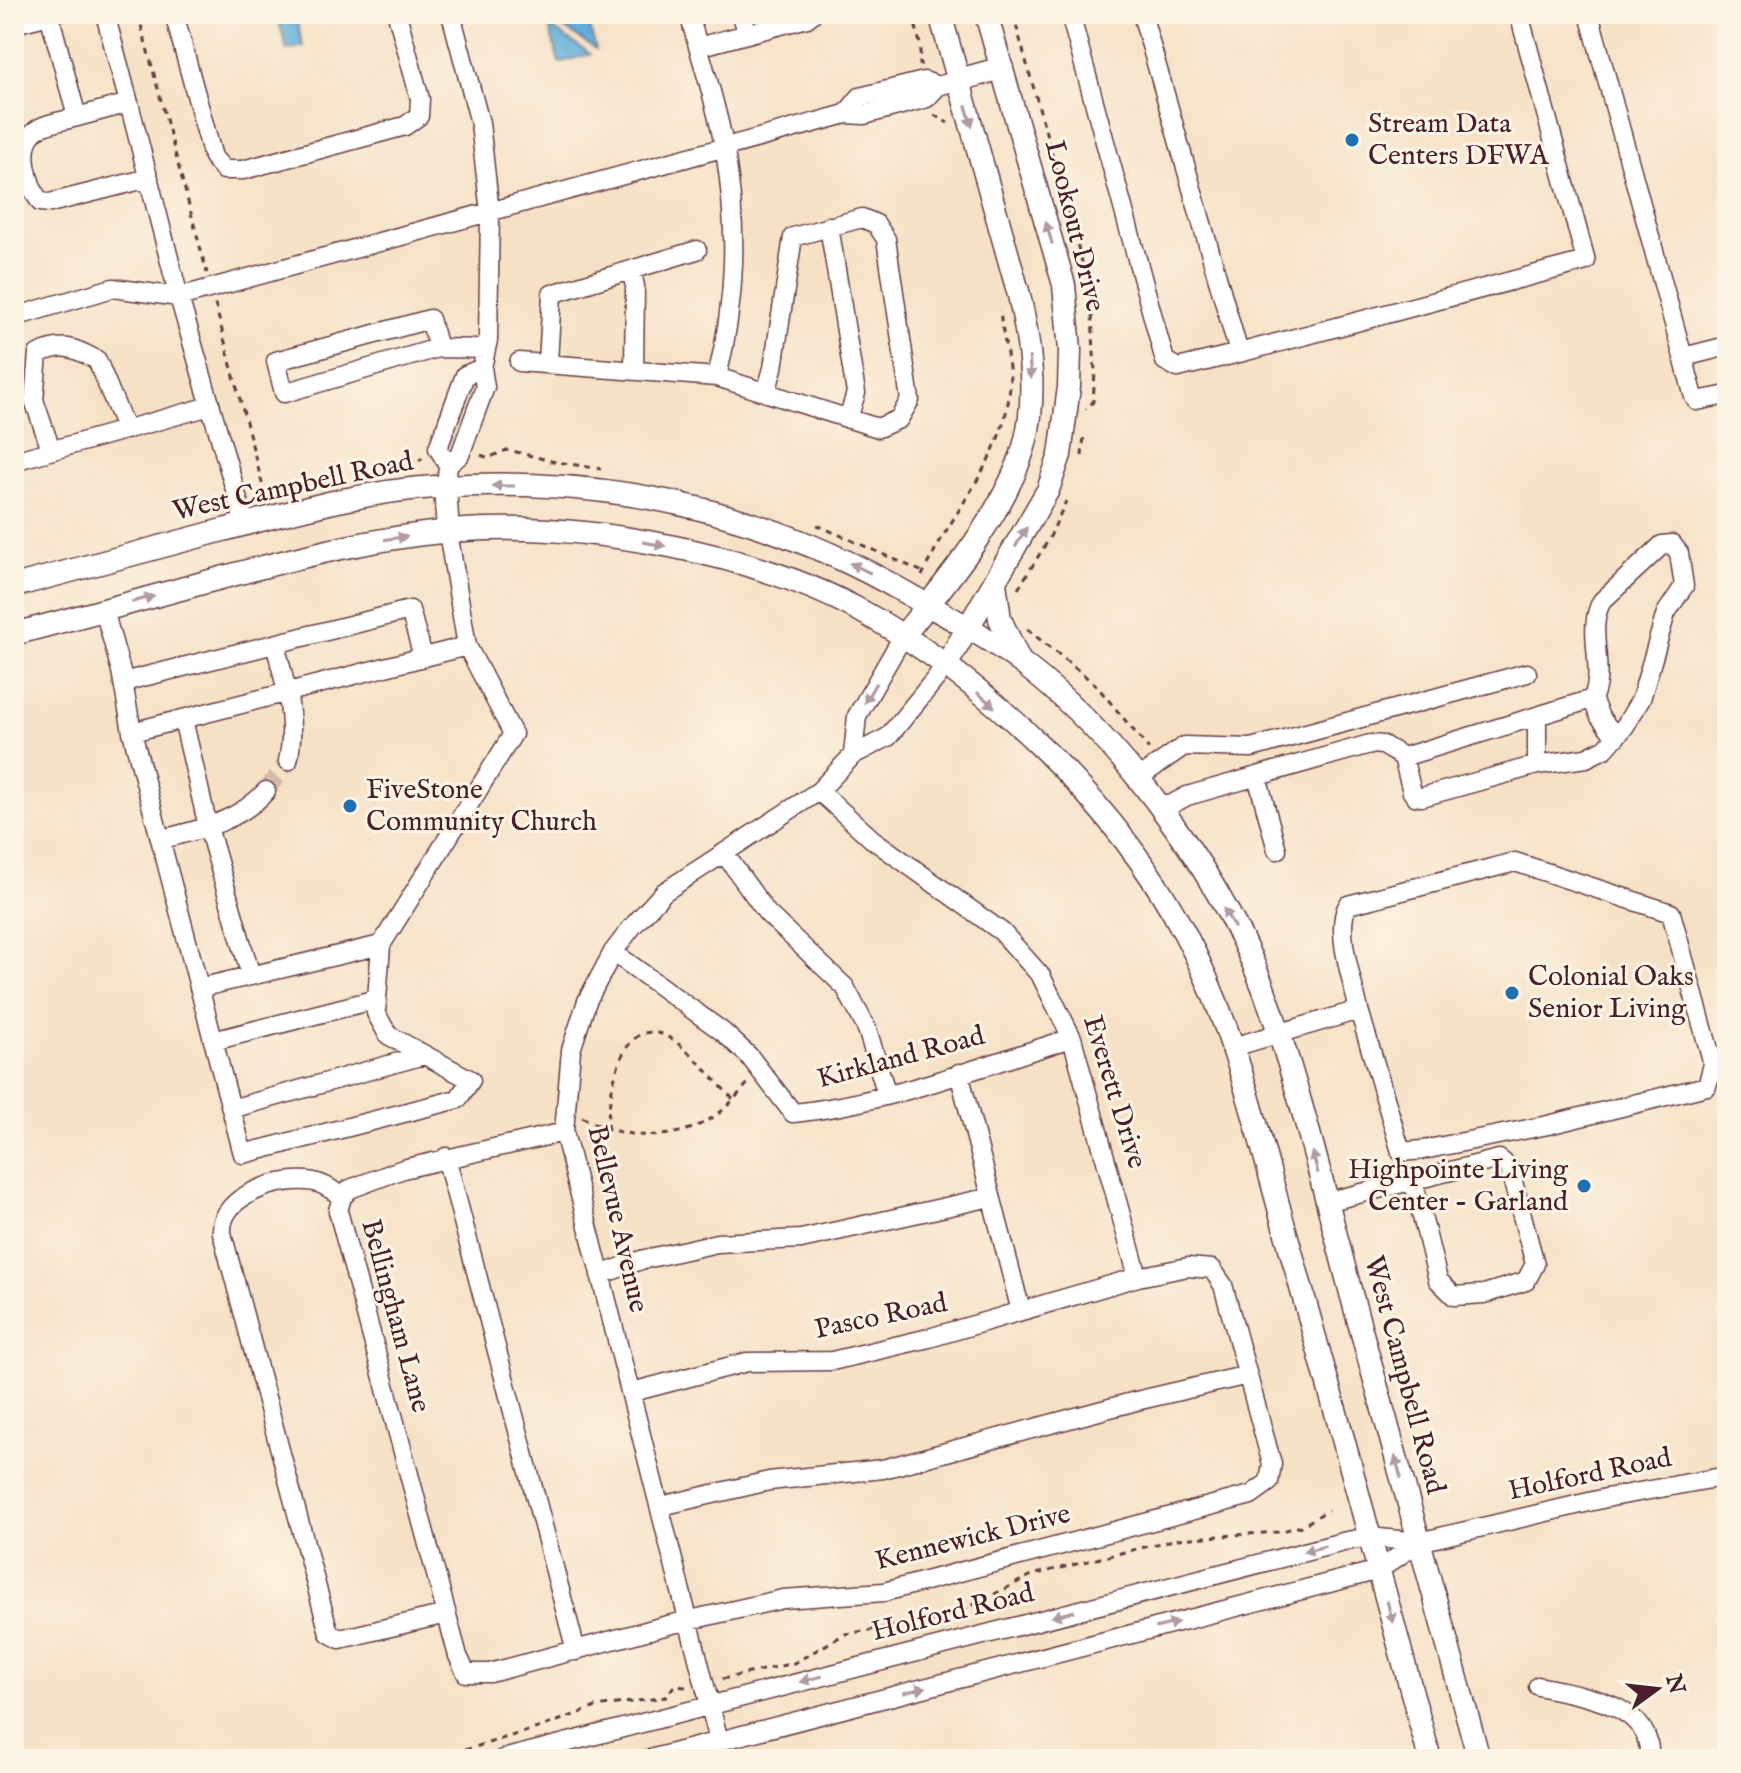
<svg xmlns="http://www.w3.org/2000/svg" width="1741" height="1773" viewBox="0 0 1741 1773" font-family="'IM FELL English',serif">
	<rect width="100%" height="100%" fill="#fcf5e5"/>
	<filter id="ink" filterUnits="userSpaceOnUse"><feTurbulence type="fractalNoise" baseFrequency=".0125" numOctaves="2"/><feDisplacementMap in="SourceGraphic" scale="16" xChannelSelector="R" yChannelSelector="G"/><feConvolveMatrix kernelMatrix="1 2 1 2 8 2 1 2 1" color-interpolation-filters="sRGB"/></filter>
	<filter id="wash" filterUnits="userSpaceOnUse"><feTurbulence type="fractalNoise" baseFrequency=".006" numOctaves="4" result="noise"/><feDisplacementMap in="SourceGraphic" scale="32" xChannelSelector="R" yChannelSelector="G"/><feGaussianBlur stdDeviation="1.8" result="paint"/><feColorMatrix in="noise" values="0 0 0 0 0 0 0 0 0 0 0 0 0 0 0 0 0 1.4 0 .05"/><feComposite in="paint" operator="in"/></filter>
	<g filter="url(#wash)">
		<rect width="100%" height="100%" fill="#f6e1c6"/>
		<path fill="#61adda" stroke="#566682" stroke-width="2" d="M277,14H295L303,46L287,50Z
			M568,14H586L596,49L550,19Z
			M549,26L590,54L559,63Z"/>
	</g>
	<g filter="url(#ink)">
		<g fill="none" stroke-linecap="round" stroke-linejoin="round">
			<path stroke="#d4baa7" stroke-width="18" stroke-dasharray="18 9" stroke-linecap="butt" d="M266,791L288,761"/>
			<g stroke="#643c42" stroke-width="21">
				<path id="minor" d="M49,14L77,117L129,103L179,297L846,114L864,115L927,98L938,86L959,80
					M105,14L129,103
					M174,14L213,157L224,170H243L405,126L419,116L420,99L397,14
					M689,14C701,59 717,105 725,151C738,230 736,300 717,377
					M742,14L747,34
					M1070,14L1165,361L1178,368L1239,353
					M1142,14L1239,353L1586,261L1519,14
					M1589,14L1694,397L1697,401L1727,395
					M14,24L49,15
					M698,47L807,18L812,14
					M846,114L860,97L924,81L938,86
					M77,117C64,121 44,123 35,131C16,147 29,186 40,202L50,203L149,178
					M829,226L856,393L848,419
					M631,270L635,286L634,370
					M14,317L113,288L179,297L245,524
					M438,348L430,319L276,361L284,393L438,348L486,349
					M1684,357L1727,346
					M519,362L717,377L878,428L899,419L910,400L886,239L876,224L862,218L793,237L773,368L766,393
					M548,362L552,294L697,250
					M51,450L34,400L38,354C64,342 74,348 97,360L126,430
					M14,461L210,406
					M448,465L460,455L485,387L482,368L488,340L490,213L480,123L451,14
					M447,476L448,465L438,448L465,375L482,368
					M104,610L121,671L132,732L243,1154L458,1099L471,1080L388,1035L376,1013L381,945L513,734L467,646L448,532
					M275,644C285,682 297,721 288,761
					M123,682L410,610L423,657
					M1592,699L1600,717L1616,737
					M183,719L208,827L251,976
					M132,732L467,646
					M853,755L857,716L903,636
					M1537,765L1586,758L1606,748L1625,726L1641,699L1666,613L1684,586L1679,553L1672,544L1662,545L1602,601C1585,630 1607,669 1592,699L1537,716
					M1257,776L1277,850
					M1137,779L1184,746L1251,748L1527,673
					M819,791L872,839L1002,932L1041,976L1072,1038L1138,1277
					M1161,810L1187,796L1370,744L1383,745L1403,757L1537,716V765L1422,797L1415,796L1412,792L1403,757
					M162,839C199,830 240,821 266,791
					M724,853L767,913L845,987L867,1029L887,1095
					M613,952L723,1032L749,1056L793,1113C888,1103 981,1066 1072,1038
					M199,988L381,945
					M213,1041L377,999
					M1233,1047L1359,1010L1401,1152L1423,1150L1548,1125L1707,1086L1713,1064L1671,913L1515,862L1348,905C1334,929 1353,983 1359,1010
					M959,1073L1021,1311
					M231,1109L424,1055
					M564,1132L403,1169L350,1189L342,1197L338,1211L458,1656L466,1673H490L668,1625L783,1599L884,1592L1251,1495L1269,1482L1272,1464L1223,1285L1212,1269L1188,1267L1138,1277L929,1338L832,1361L747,1362L632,1392
					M446,1157L576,1651
					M342,1197C333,1191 325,1184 314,1182C283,1176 219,1194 222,1233L329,1633L340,1639L446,1614
					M1326,1202C1384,1188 1441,1173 1499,1159L1509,1167L1535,1264L1526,1281L1484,1294L1454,1296L1438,1280L1413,1180
					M600,1275L641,1260L717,1243L801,1239L991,1197
					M661,1506L769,1481L883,1469L1136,1401L1248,1375
					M1538,1686C1578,1695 1654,1703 1649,1759
					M719,1741L564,1132L571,1050L587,1001L613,952L632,927L664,892L819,791L853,755L888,737L945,667
					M503,1759L1347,1541L1369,1537L1419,1542L1606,1498L1727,1476
					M650,1759L1379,1570L1419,1542"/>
			</g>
			<g stroke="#643c42" stroke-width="25">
				<path id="major" d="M959,80L1002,68
					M445,486L448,532
					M995,583L1000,619L1019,660
					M14,586C84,567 154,549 223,530C292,512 364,491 435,487C602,475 761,509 906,593C945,615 987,636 1023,664C1127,744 1230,887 1272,1012C1304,1104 1327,1203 1352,1297C1394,1451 1436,1605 1479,1759
					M14,634C78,617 142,600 206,582C291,559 376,536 465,530C586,522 755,553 861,611C987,680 1119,807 1185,934C1237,1032 1260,1142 1290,1248C1338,1418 1384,1588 1430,1759
					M903,636C945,584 1005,512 1024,447C1038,398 1030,343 1019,295L940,14
					M945,667L1048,490L1060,455L1069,387L1070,350L1064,285L986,14"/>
			</g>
			<path stroke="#643c42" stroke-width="3" stroke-dasharray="6 6" stroke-linecap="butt" d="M138,14L207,273
				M913,14L920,44V66
				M1013,14L1091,294L1095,372L1093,402L1086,409
				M934,115L948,123
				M215,304L266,498
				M481,455L488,458L507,450L513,451L551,461L601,469
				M1082,456L1084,436
				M410,469L422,458
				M817,525L923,572
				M922,576C950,512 1007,457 1010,384C1010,360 1002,334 1000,310
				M1018,589L1049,539L1066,501
				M1027,629L1095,684L1149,749
				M582,1117C623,1141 679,1143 718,1114C730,1105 739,1093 749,1082
				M607,1129C609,1100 618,1013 666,1036C687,1046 717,1083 734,1100
				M722,1679L794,1663L845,1634L930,1621L959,1612L1032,1575L1177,1539L1278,1532L1302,1526L1328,1510
				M395,1759L403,1754L455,1753L541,1727L596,1707L666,1697L674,1686L687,1687"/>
			<use href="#minor" stroke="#fff" stroke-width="18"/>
			<use href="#major" stroke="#fff" stroke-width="22"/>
		</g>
		<defs><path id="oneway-solid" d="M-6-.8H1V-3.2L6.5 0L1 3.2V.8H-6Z" transform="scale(2)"/></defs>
		<g fill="#ae9aa0">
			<use href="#oneway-solid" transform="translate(969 116) rotate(74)"/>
			<use href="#oneway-solid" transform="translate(1049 233) rotate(-106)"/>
			<use href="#oneway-solid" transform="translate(1030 368) rotate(86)"/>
			<use href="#oneway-solid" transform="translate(503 486) rotate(-180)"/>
			<use href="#oneway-solid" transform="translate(1021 537) rotate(-60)"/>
			<use href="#oneway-solid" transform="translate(396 538) rotate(-8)"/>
			<use href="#oneway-solid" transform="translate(654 544) rotate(10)"/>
			<use href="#oneway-solid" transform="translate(860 568) rotate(-154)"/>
			<use href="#oneway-solid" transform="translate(143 599) rotate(-15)"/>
			<use href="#oneway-solid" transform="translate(870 693) rotate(120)"/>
			<use href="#oneway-solid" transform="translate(986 700) rotate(41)"/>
			<use href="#oneway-solid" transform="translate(1229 918) rotate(-119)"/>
			<use href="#oneway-solid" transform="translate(1315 1162) rotate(-105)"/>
			<use href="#oneway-solid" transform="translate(1398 1467) rotate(-105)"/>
			<use href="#oneway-solid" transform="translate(1314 1549) rotate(166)"/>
			<use href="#oneway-solid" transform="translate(1390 1612) rotate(75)"/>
			<use href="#oneway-solid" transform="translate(1063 1614) rotate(166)"/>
			<use href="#oneway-solid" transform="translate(1167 1625) rotate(-14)"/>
			<use href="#oneway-solid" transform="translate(811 1679) rotate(166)"/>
			<use href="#oneway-solid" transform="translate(915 1690) rotate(-15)"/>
		</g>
	</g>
	<g fill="#1f6fb2" stroke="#fcf5e5" stroke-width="3">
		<circle cx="1352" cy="140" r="8"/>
		<circle cx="350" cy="806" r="8"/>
		<circle cx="1512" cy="993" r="8"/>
		<circle cx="1584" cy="1186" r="8"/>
	</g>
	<g text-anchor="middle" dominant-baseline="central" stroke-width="6" stroke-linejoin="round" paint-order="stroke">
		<g font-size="28" fill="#4a1f2b" stroke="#fcf5e5" text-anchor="start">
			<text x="1368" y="124">Stream Data<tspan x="1368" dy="32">Centers DFWA</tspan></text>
			<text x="366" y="790">FiveStone<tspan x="366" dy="32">Community Church</tspan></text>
			<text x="1528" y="977">Colonial Oaks<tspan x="1528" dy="32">Senior Living</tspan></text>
			<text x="1568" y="1170" text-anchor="end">Highpointe Living<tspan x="1568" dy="32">Center - Garland</tspan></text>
		</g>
		<g font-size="28" fill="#4a1f2b" stroke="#fcf5e5">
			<text transform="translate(1074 226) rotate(76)">Lookout Drive</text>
			<text transform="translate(293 487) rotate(-12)">West Campbell Road</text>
			<text transform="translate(901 1058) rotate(-15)">Kirkland Road</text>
			<text transform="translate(1114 1092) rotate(73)">Everett Drive</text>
			<text transform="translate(617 1219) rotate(77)">Bellevue Avenue</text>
			<text transform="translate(395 1316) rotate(75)">Bellingham Lane</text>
			<text transform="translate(881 1317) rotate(-12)">Pasco Road</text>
			<text transform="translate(1404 1375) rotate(75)">West Campbell Road</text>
			<text transform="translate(1590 1475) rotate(-12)">Holford Road</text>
			<text transform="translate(973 1538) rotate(-14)">Kennewick Drive</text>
			<text transform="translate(953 1613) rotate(-14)">Holford Road</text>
		</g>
	</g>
	<rect width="1741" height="1773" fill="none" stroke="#fcf5e5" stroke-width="48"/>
	<g transform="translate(1657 1689) rotate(75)" stroke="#fcf5e5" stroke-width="6" paint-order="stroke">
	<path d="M0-6L14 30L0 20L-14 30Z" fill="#4a1f2b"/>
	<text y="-12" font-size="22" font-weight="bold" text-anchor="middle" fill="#4a1f2b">N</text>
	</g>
</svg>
